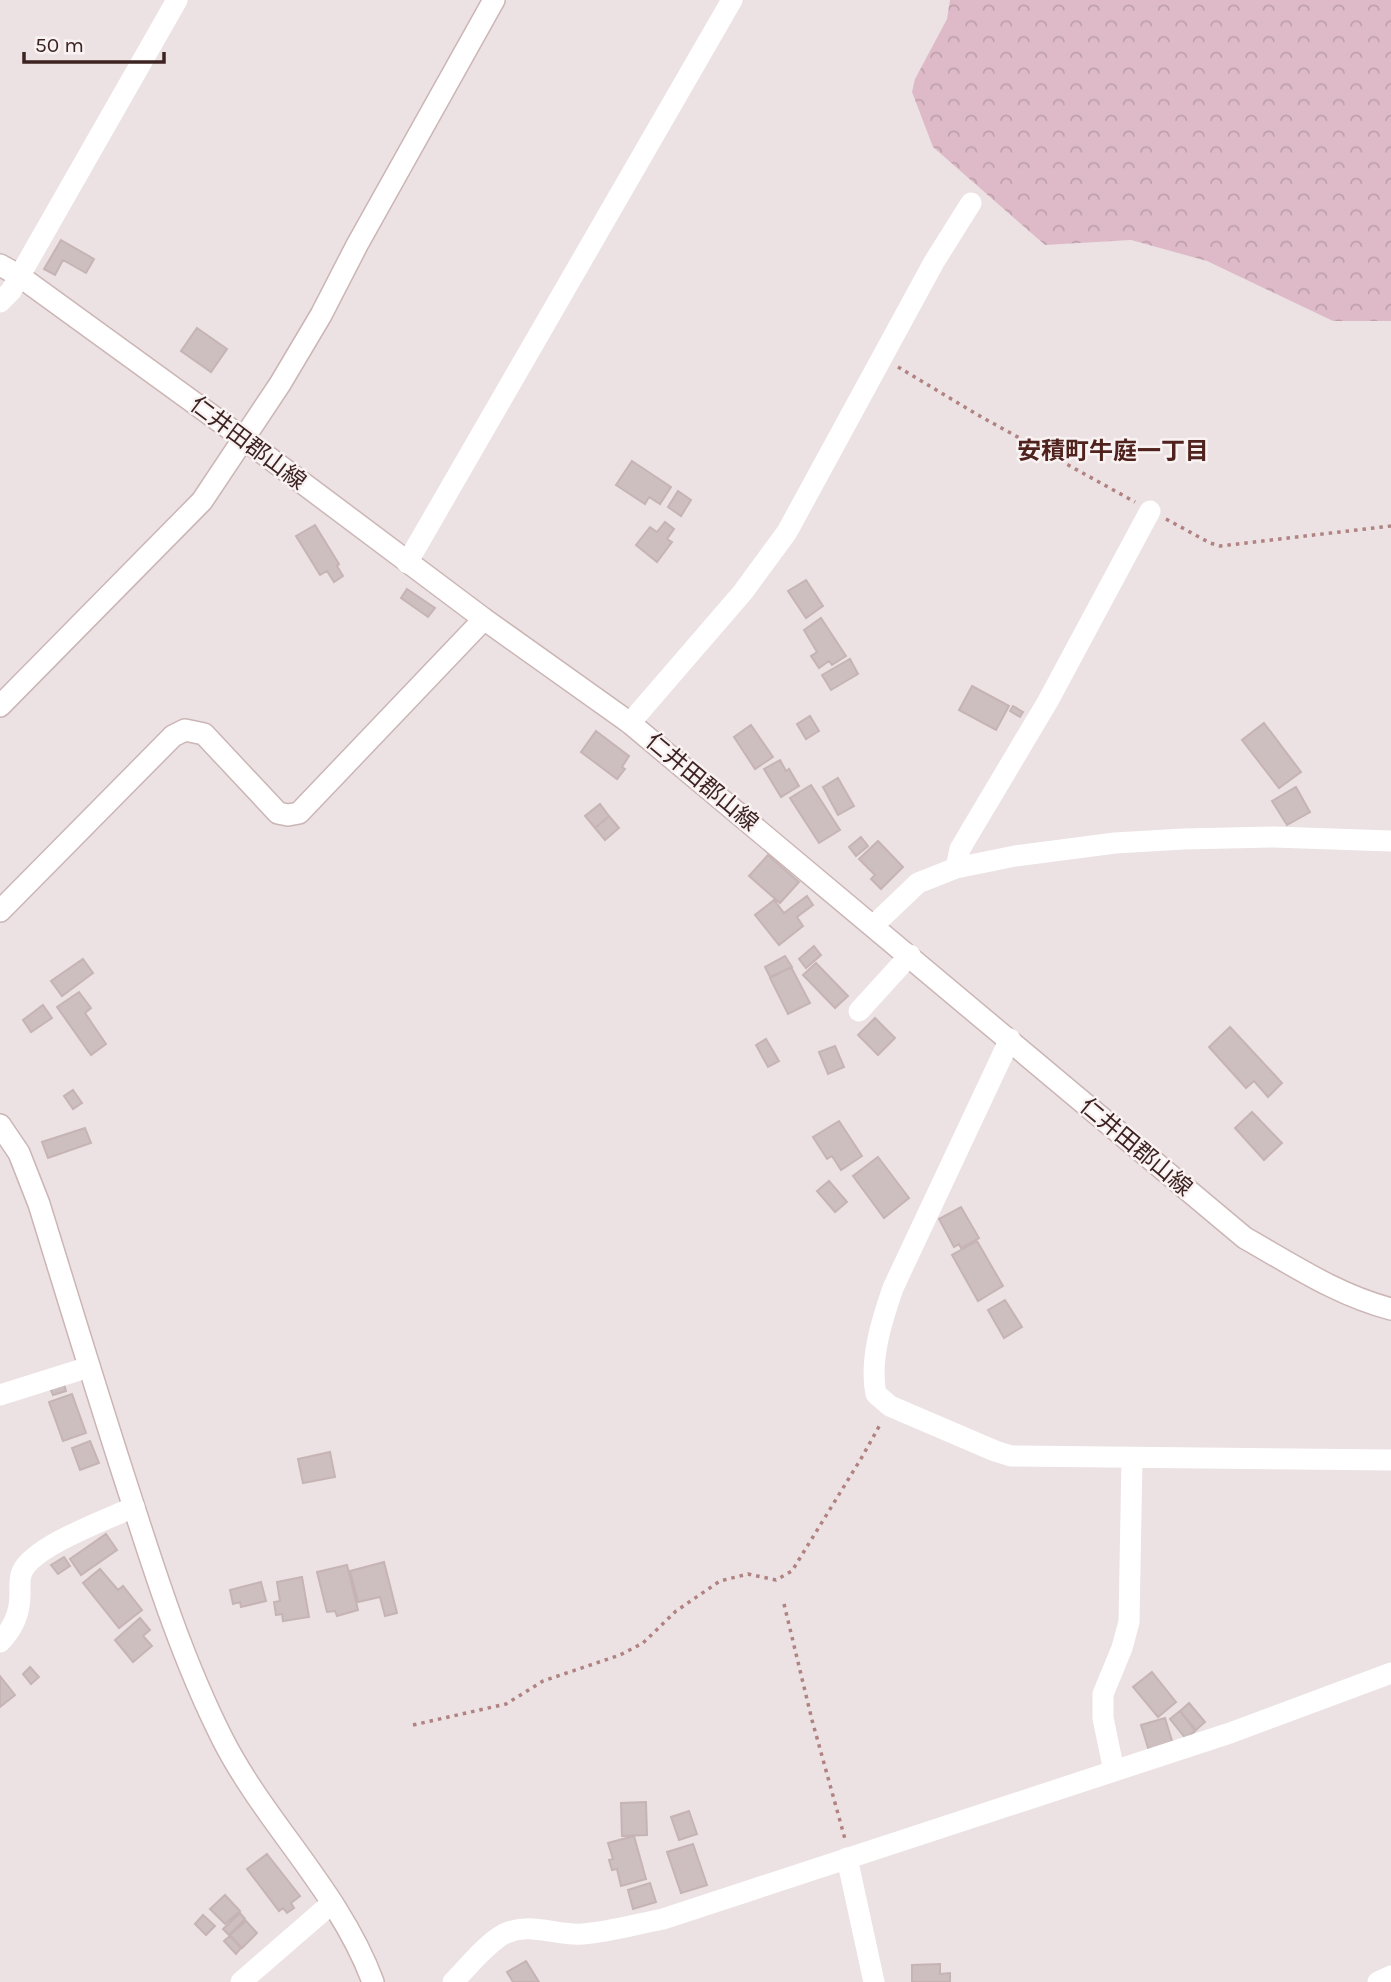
<svg xmlns="http://www.w3.org/2000/svg" width="1391" height="1982" viewBox="0 0 1391 1982" font-family="Karla,'Noto Sans JP',sans-serif">
	<defs>
		<pattern id="forest-crowns" width="20" height="18" patternUnits="userSpaceOnUse" patternTransform="scale(1.75)"><rect width="20" height="18" fill="#debac8"/><path d="M2 6a3 3 0 1 1 6 0M12 15a3 3 0 1 1 6 0" fill="none" stroke="#bfa0ac"/></pattern>
	</defs>
	<rect width="100%" height="100%" fill="#ece2e3"/>
	<path fill="url(#forest-crowns)" d="M950,0H1391V321H1333L1207,261L1131,240L1045,245L933,147L912,92L915,79L947,19Z"/>
	<path fill="#cdbec0" stroke="#c6b4b5" stroke-width="2" d="M61,240L94,259L86,273L63,260L55,275L44,269Z
		M197,328L227,349L211,372L181,351Z
		M632,461L671,487L660,504L649,497L645,504L616,485Z
		M678,491L691,500L681,516L668,507Z
		M665,522L674,529L667,539L672,542L657,562L636,545L650,527L657,532Z
		M315,525L339,564L337,566L343,576L334,582L327,571L320,575L296,536Z
		M806,580L823,606L806,618L788,591Z
		M407,589L435,608L428,617L401,598Z
		M821,618L846,656L832,665L829,661L819,668L811,656L817,652L804,630Z
		M850,659L858,674L831,690L822,675Z
		M972,686L1009,706L996,730L959,710Z
		M1013,706L1023,712L1020,717L1010,711Z
		M810,716L819,731L806,739L797,724Z
		M1264,723L1301,772L1279,788L1242,740Z
		M751,725L773,757L755,769L734,737Z
		M596,731L629,756L622,767L625,769L617,779L581,752Z
		M780,760L786,771L789,769L799,786L781,797L764,769Z
		M838,778L854,806L838,815L823,787Z
		M811,785L840,830L819,843L790,798Z
		M1296,787L1310,812L1287,825L1272,801Z
		M600,804L609,816L595,828L585,816Z
		M609,816L619,828L605,840L595,828Z
		M861,837L868,846L856,856L849,847Z
		M878,841L903,867L881,889L871,879L875,875L859,859Z
		M768,855L799,882L780,903L749,876Z
		M807,896L813,905L797,917L803,926L779,945L755,915L774,900L784,913Z
		M814,946L821,955L806,968L799,959Z
		M785,956L792,967L770,977L765,967Z
		M83,959L93,973L62,996L51,981Z
		M816,963L848,996L835,1008L803,975Z
		M791,967L810,1003L788,1014L770,978Z
		M79,992L91,1008L85,1013L106,1044L91,1055L57,1007Z
		M43,1005L52,1018L31,1032L23,1020Z
		M875,1018L895,1038L878,1055L858,1035Z
		M1230,1027L1282,1083L1268,1097L1254,1081L1246,1088L1209,1047Z
		M766,1039L779,1061L768,1067L756,1045Z
		M835,1046L844,1067L828,1074L819,1052Z
		M73,1090L82,1103L73,1109L64,1096Z
		M1252,1112L1282,1143L1264,1160L1235,1128Z
		M839,1121L862,1156L841,1170L832,1156L827,1159L813,1137Z
		M85,1128L91,1143L48,1158L42,1142Z
		M878,1157L909,1198L884,1218L853,1176Z
		M829,1181L847,1202L835,1212L817,1191Z
		M961,1207L979,1238L961,1248L959,1244L954,1247L939,1219Z
		M977,1241L1003,1286L978,1301L952,1255Z
		M1005,1300L1022,1327L1004,1338L988,1310Z
		M64,1384L66,1391L53,1395L50,1388Z
		M72,1394L86,1433L63,1441L49,1402Z
		M90,1441L99,1463L80,1470L72,1448Z
		M330,1452L335,1477L303,1483L298,1459Z
		M106,1534L117,1550L81,1575L70,1559Z
		M64,1557L70,1566L58,1574L51,1565Z
		M384,1562L397,1613L385,1616L380,1597L358,1602L350,1571Z
		M347,1565L358,1610L337,1616L335,1611L327,1612L317,1572Z
		M100,1569L118,1590L123,1586L142,1610L119,1628L83,1583Z
		M302,1577L309,1617L283,1621L282,1614L276,1615L274,1602L280,1601L277,1582Z
		M261,1582L266,1601L241,1607L240,1602L233,1604L230,1590Z
		M140,1618L150,1630L143,1636L152,1646L133,1662L115,1640Z
		M30,1667L39,1677L31,1684L23,1674Z
		M1152,1672L1176,1702L1158,1717L1133,1687Z
		M0,1676L15,1695L0,1707Z
		M1189,1703L1205,1722L1196,1730L1180,1711Z
		M1180,1711L1195,1731L1186,1739L1170,1719Z
		M1165,1718L1173,1744L1149,1751L1141,1725Z
		M646,1802L647,1835L622,1836L621,1803Z
		M689,1811L697,1834L679,1840L671,1817Z
		M634,1836L646,1879L621,1886L617,1869L612,1870L609,1860L613,1859L608,1843Z
		M693,1844L707,1885L681,1893L667,1852Z
		M267,1854L300,1896L291,1903L294,1908L287,1913L283,1908L279,1911L247,1869Z
		M650,1883L656,1902L633,1909L628,1890Z
		M225,1895L240,1911L225,1924L210,1909Z
		M240,1913L245,1919L229,1935L223,1929Z
		M203,1915L215,1926L206,1935L195,1924Z
		M246,1921L257,1933L242,1948L230,1935Z
		M230,1936L241,1948L236,1954L224,1941Z
		M526,1961L539,1982H513L507,1972Z
		M940,1964V1974L950,1973V1982H912V1965Z"/>
	<g fill="none" stroke-linecap="round" stroke-linejoin="round">
		<g stroke="#ccb5b5" stroke-width="24">
			<path id="secondary" d="M0,265L18,275L244,439L484,619L630,723L1245,1238C1293,1265 1337,1295 1391,1309
				M0,706L202,501L280,384L321,315L357,245L494,0
				M0,911L173,736L185,730L204,734L278,813L288,815L299,813L484,619
				M0,1125L19,1153L39,1204C69,1301 98,1397 129,1492C156,1576 183,1661 223,1740C266,1824 340,1892 373,1982"/>
		</g>
		<path stroke="#b08281" stroke-width="3.5" stroke-dasharray="3.5 5" stroke-linecap="butt" d="M898,367L978,415L1135,502
			M1166,519L1210,543L1220,546L1391,526
			M784,1604L812,1720L845,1839
			M413,1725L506,1704L543,1681L620,1655L643,1643L676,1611L720,1581L748,1574L776,1580L792,1571L862,1457L881,1423"/>
		<path stroke="#fff" stroke-width="21" d="M0,302L11,291L177,0
			M407,563L732,0
			M630,723L743,592L787,532L934,262L971,203
			M956,868L960,849L967,837L1048,701L1150,511
			M874,925L918,883L956,868L1015,856L1115,843L1184,839L1274,837L1391,841
			M859,1011L910,955
			M1010,1039L893,1288C882,1320 869,1360 876,1394L890,1406L995,1451L1011,1456L1391,1460
			M0,1395L89,1367
			M0,1642C14,1628 20,1613 20,1594C20,1586 19,1579 22,1572C33,1546 108,1519 134,1507
			M1114,1771L1103,1718V1694L1122,1648L1129,1622L1132,1458
			M847,1858L874,1982
			M241,1982L332,1903
			M453,1982C467,1968 487,1943 504,1934C531,1921 555,1936 583,1934C610,1932 637,1924 663,1919L1230,1733L1391,1673
			M1378,1982L1391,1976"/>
		<use href="#secondary" stroke="#fff" stroke-width="21"/>
	</g>
	<g text-anchor="middle" dominant-baseline="central" stroke-width="5" stroke-linejoin="round" paint-order="stroke">
		<g font-size="23" fill="#3d2321" stroke="#f9f2f3">
			<text transform="translate(248 443) rotate(37)">仁井田郡山線</text>
			<text transform="translate(702 782) rotate(40)">仁井田郡山線</text>
			<text transform="translate(1136 1147) rotate(40)">仁井田郡山線</text>
		</g>
		<g font-size="24" font-weight="bold" fill="#50221d" stroke="#f9f2f3">
			<text x="1113" y="451">安積町牛庭一丁目</text>
		</g>
	</g>
	<path d="M24 52v10h140v-10" fill="none" stroke="#3d2321" stroke-width="3.5"/>
	<text x="35" y="52" font-size="21" fill="#3d2321" stroke="#f9f2f3" stroke-width="5" paint-order="stroke">50 m</text>
</svg>
